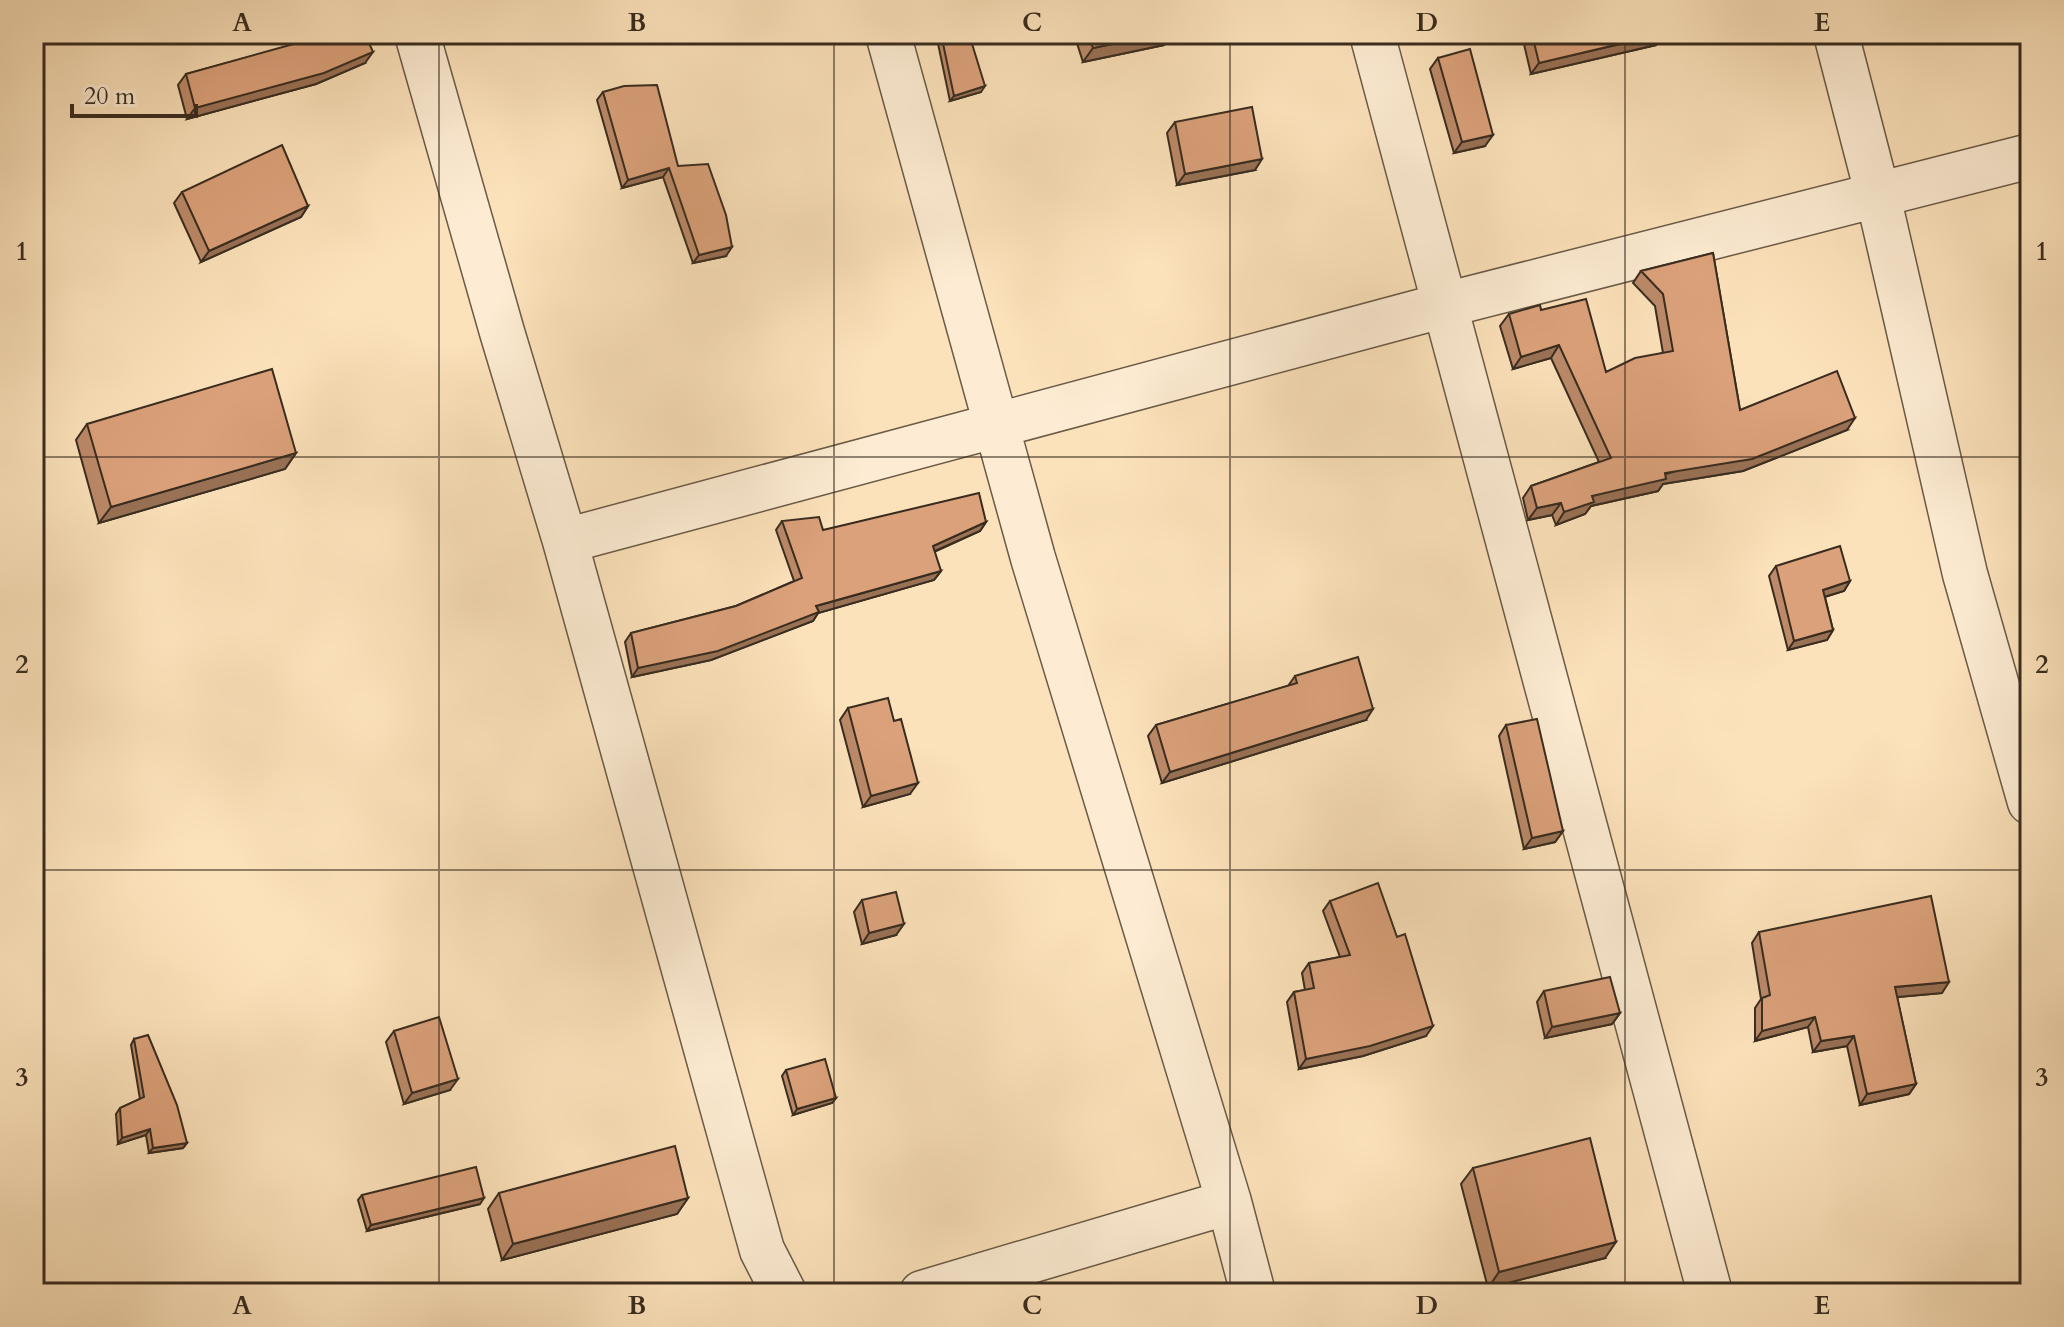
<svg xmlns="http://www.w3.org/2000/svg" width="2064" height="1327" viewBox="0 0 2064 1327" font-family="Cardo,serif">
	<rect width="100%" height="100%" fill="#fce2bb"/>
	<filter id="stains"><feTurbulence type="fractalNoise" baseFrequency=".0025" numOctaves="4"/><feColorMatrix values="0 0 0 0 .2 0 0 0 0 .09 0 0 0 0 .02 0 0 0 .5 -.17"/></filter>
	<radialGradient id="worn" r=".72"><stop offset=".6" stop-color="#630" stop-opacity="0"/><stop offset="1" stop-color="#630" stop-opacity=".3"/></radialGradient>
	<g fill="none" stroke-linecap="round" stroke-linejoin="round">
		<g stroke="#6a5a46" stroke-width="47">
			<path id="minor" d="M417,34L502,332L565,541L762,1250L784,1293
				M888,34L1033,558L1229,1202L1253,1293
				M1372,34L1710,1293
				M1836,34L1878,196L1965,574L2030,802
				M565,541L1445,305L2030,156
				M922,1293L1229,1202"/>
		</g>
		<use href="#minor" stroke="#fdecd3" stroke-width="44"/>
	</g>
	<path fill="#bc8a69" stroke="#392c1f" stroke-width="2" d="M936,34H969L981,92L950,101Z
		M1074,34H1172L1164,45L1083,62Z
		M1527,34H1663L1656,45L1531,74L1523,40Z
		M307,37L365,63L316,84L187,119L178,85L186,74L304,42Z
		M1438,58L1485,146L1454,153L1430,69Z
		M603,92L678,166L726,256L693,263L663,177L622,188L597,100Z
		M1175,122L1255,170L1177,185L1167,133Z
		M182,192L308,206L301,217L201,262L174,203Z
		M1713,253L1740,410L1847,430L1743,471L1663,484L1658,491L1591,506L1585,514L1556,525L1552,515L1528,520L1523,498L1531,486L1599,462L1551,358L1513,369L1500,326L1509,314L1541,310L1606,372L1663,353L1655,306L1633,283L1641,271Z
		M87,424L296,453L285,469L99,523L76,440Z
		M782,521L823,530L986,522L980,531L934,552L941,571L934,580L818,613L813,621L711,660L632,677L625,642L631,633L736,606L794,581L776,530Z
		M1776,566L1850,581L1844,591L1825,597L1833,630L1827,640L1788,650L1769,576Z
		M1295,676L1366,720L1162,783L1148,736L1156,725L1288,686Z
		M848,708L910,794L863,807L840,720Z
		M1506,725L1563,831L1555,842L1524,849L1499,736Z
		M862,900L896,935L862,944L854,912Z
		M1330,901L1426,1036L1363,1056L1299,1069L1287,1002L1294,992L1305,990L1302,973L1309,963L1340,957L1323,911Z
		M1759,932L1942,993L1897,997L1916,1084L1909,1094L1860,1105L1847,1046L1813,1052L1808,1027L1755,1041V1008L1761,999L1752,943Z
		M1544,991L1620,1013L1612,1024L1545,1038L1537,1002Z
		M394,1031L450,1090L404,1104L386,1042Z
		M134,1039L187,1143L183,1148L149,1153L146,1135L118,1144L116,1114L120,1108L140,1099L131,1045Z
		M786,1070L836,1098L832,1103L793,1115L782,1076Z
		M1473,1168L1605,1258L1488,1288L1461,1184Z
		M499,1193L688,1198L677,1214L502,1260L488,1209Z
		M362,1195L480,1204L367,1231L358,1200Z"/>
	<path fill="#997155" stroke="#392c1f" stroke-width="2" d="M1160,34H1172L1164,45L1083,62L1093,48Z
		M1663,34L1656,45L1531,74L1539,63Z
		M373,52L365,63L316,84L187,119L195,108Z
		M985,86L981,92L950,101L954,96Z
		M1493,135L1485,146L1454,153L1462,142Z
		M1262,159L1255,170L1177,185L1185,174Z
		M669,168L663,177L622,188L628,180Z
		M308,206L301,217L201,262L209,251Z
		M732,247L726,256L693,263L699,255Z
		M1559,345L1551,358L1513,369L1521,357Z
		M1855,418L1847,430L1743,471L1663,484L1658,491L1591,506L1585,514L1556,525L1564,512L1592,496Z
		M296,453L285,469L99,523L111,507Z
		M1561,503L1552,515L1528,520L1537,508Z
		M986,522L980,531L926,555L933,546Z
		M941,571L934,580L818,613L813,621L711,660L632,677L638,668L816,606Z
		M1850,581L1844,591L1817,599L1823,590Z
		M1833,630L1827,640L1788,650L1794,641Z
		M1373,709L1366,720L1162,783L1170,772Z
		M918,783L910,794L863,807L871,796Z
		M1563,831L1555,842L1524,849L1532,838Z
		M904,924L896,935L862,944L869,933Z
		M1949,982L1942,993L1887,998L1895,987Z
		M1620,1013L1612,1024L1545,1038L1552,1027Z
		M1815,1017L1808,1027L1755,1041L1762,1031Z
		M1433,1026L1426,1036L1363,1056L1299,1069L1306,1059Z
		M1854,1036L1847,1046L1813,1052L1821,1041Z
		M458,1079L450,1090L404,1104L412,1093Z
		M1916,1084L1909,1094L1860,1105L1867,1094Z
		M836,1098L832,1103L793,1115L797,1109Z
		M150,1129L146,1135L118,1144L122,1138Z
		M187,1143L183,1148L149,1153L153,1148Z
		M484,1198L480,1204L367,1231L371,1225Z
		M688,1198L677,1214L502,1260L513,1244Z
		M1616,1242L1605,1258L1488,1288L1499,1272Z"/>
	<path fill="#dba17a" stroke="#392c1f" stroke-width="2" d="M317,34H365L373,52L324,73L195,108L186,74L308,40L307,37Z
		M941,34H969L985,86L954,96Z
		M1088,34H1160L1093,48Z
		M1532,34H1662L1539,63Z
		M1470,49L1493,135L1462,142L1438,58Z
		M657,85L678,166L708,164L726,215L732,247L699,255L669,168L628,180L603,92L624,86Z
		M1252,107L1262,159L1185,174L1175,122Z
		M282,145L308,206L209,251L182,192Z
		M1713,253L1740,410L1837,371L1855,418L1752,459L1665,473L1666,479L1592,496L1594,502L1564,512L1561,503L1537,508L1531,486L1611,458L1559,345L1521,357L1509,314L1540,305L1541,310L1586,299L1606,372L1635,358L1673,351L1663,294L1641,271Z
		M272,369L296,453L111,507L87,424Z
		M979,493L986,522L933,546L941,571L816,606L819,612L718,651L638,668L631,633L736,606L802,578L782,521L819,517L823,530Z
		M1840,546L1850,581L1823,590L1833,630L1794,641L1776,566Z
		M1358,657L1373,709L1170,772L1156,725L1297,683L1295,676Z
		M888,698L894,721L901,719L918,783L871,796L848,708Z
		M1537,719L1563,831L1532,838L1506,725Z
		M1378,883L1397,937L1405,934L1433,1026L1370,1046L1306,1059L1294,992L1314,988L1309,963L1350,955L1330,901Z
		M896,892L904,924L869,933L862,900Z
		M1931,896L1949,982L1895,987L1916,1084L1867,1094L1854,1036L1821,1041L1815,1017L1762,1031V998L1770,995L1759,932Z
		M1610,977L1620,1013L1552,1027L1544,991Z
		M439,1017L458,1079L412,1093L394,1031Z
		M148,1035L177,1105L187,1143L153,1148L150,1129L122,1138L120,1108L144,1097L134,1039Z
		M825,1059L836,1098L797,1109L786,1070Z
		M1590,1138L1616,1242L1499,1272L1473,1168Z
		M675,1146L688,1198L513,1244L499,1193Z
		M476,1167L484,1198L371,1225L362,1195Z"/>
	<path fill="none" stroke="#392c1f" stroke-width="2" stroke-opacity="0.55" d="M439,34V1293M834,34V1293M1230,34V1293M1625,34V1293M34,457H2030M34,870H2030"/>
	<rect width="2064" height="1327" fill="none" stroke="#fce2bb" stroke-width="88"/>
	<path d="M72 104v12h124v-12" fill="none" stroke="#392c1f" stroke-width="4"/>
	<text x="84" y="104" font-size="24" fill="#392c1f" stroke="#fdecd3" stroke-width="6" paint-order="stroke">20 m</text>
	<rect x="44" y="44" width="1976" height="1239" fill="none" stroke="#392c1f" stroke-width="3"/>
	<g font-size="26" text-anchor="middle" font-weight="bold" fill="#392c1f">
		<text x="242" y="31">A</text>
		<text x="637" y="31">B</text>
		<text x="1032" y="31">C</text>
		<text x="1427" y="31">D</text>
		<text x="1822" y="31">E</text>
		<text x="22" y="260">1</text>
		<text x="2042" y="260">1</text>
		<text x="22" y="673">2</text>
		<text x="2042" y="673">2</text>
		<text x="22" y="1086">3</text>
		<text x="2042" y="1086">3</text>
		<text x="242" y="1314">A</text>
		<text x="637" y="1314">B</text>
		<text x="1032" y="1314">C</text>
		<text x="1427" y="1314">D</text>
		<text x="1822" y="1314">E</text>
	</g>
	<rect width="100%" height="100%" filter="url(#stains)"/>
	<rect width="100%" height="100%" fill="url(#worn)"/>
</svg>
